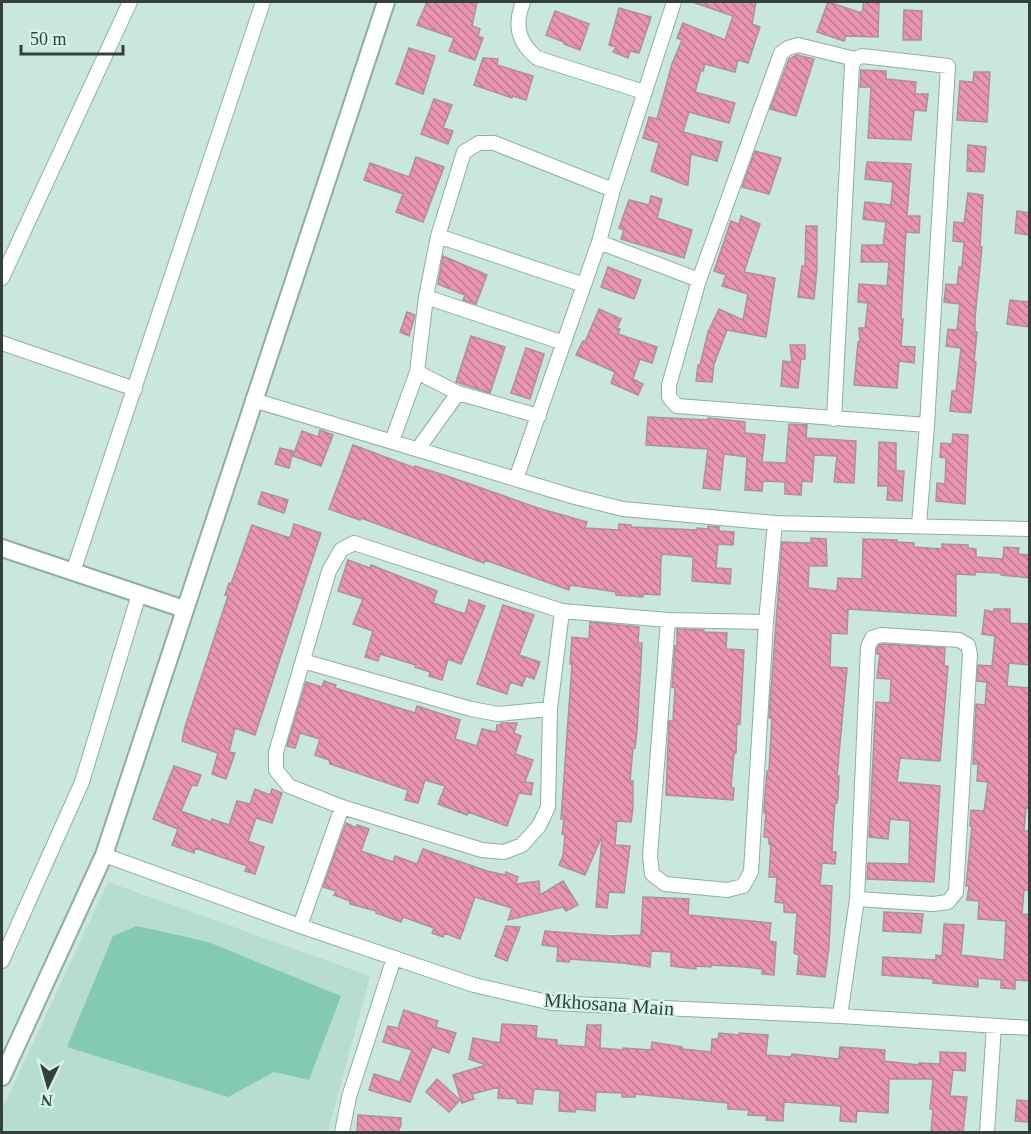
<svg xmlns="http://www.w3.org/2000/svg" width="1031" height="1134" viewBox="0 0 1031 1134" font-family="Georgia,serif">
	<defs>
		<pattern id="building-back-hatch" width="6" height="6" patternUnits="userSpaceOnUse" patternTransform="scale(1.5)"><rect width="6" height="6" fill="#e994b0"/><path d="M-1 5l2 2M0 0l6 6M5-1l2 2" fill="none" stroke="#be7a90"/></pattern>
	</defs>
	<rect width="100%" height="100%" fill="#c9e7dc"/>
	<path fill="#b7ddcf" d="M108,882L370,976L328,1132H2V1110Z"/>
	<path fill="#84cab2" d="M137,926L208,942L341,996L309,1080L274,1072L228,1097L67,1047L113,936Z"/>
	<path fill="url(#building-back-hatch)" stroke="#ad9199" stroke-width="1.5" d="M427,2H477L472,26L480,29L478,36L483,38L475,60L449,51L454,38L417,25Z
		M696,2H756L752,24L760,27L748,63L738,60L735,72L705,64L703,71L701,70L695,92L735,103L729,123L689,112L683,132L722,142L717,161L691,154L688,185H686L651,171L659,143L643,138L649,117L657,119L672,64L682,40L677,38L683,23L725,40L733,16L695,3Z
		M828,2L862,13L864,2H879L878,37L846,36L844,41L817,32Z
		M619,8L651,17L639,53L630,51L628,58L613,52L616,47L609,45Z
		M904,10L922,11L921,40H903Z
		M555,11L589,24L580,50L564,44V42L546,35Z
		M409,48L435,56L423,94L396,84Z
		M797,55L814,59L796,116L770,109L789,59Z
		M483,58L498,59L497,65L533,76L526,100L513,96L512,98L474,85Z
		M861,70L886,71V79L916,82L915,94H928L926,111L914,110L911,140L868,138L871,87H860Z
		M974,72H990L987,122L957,120L960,81L973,82Z
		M434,99L452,105L443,128L453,131L448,144L421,134Z
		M968,145L986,147L984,172L967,171Z
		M755,151L781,158L769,194L742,187Z
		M416,157L444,167L423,222L396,212L403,194L364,180L370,163L409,177Z
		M867,162L911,164L907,216H920L919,233L906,232L901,319H903L901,346L915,347L914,363L899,361L897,388L854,385L858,342H860L859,328H865L868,303L858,302L859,284L887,286L889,262H861L862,245H883L886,222L863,219L865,202L891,205L893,182L865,179Z
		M968,193L983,195L980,247H982L975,318V332H977L974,361L976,362L971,413L950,411L952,391H956L961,348L946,346L948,329L957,330L960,304L944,302L946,284L957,285L959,267H962L964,242L953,241L954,222L964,223Z
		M651,196L662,199L657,218L692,230L684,258L621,239L624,230L619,228L629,200L649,205Z
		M1017,211L1029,213V235L1015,233Z
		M741,216L760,224L744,272L775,278L766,337L727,330L714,364L712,382L696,381L698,365H700L708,332L719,309L743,320L748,294L722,286L726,275L714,271L731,221L739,224Z
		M806,226H817V268L814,299L798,297L802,266H805Z
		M443,256L487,275L476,304L463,300L465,295L438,284Z
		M608,267L641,280L634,299L601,287Z
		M1010,300L1029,302V327L1007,324Z
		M599,309L621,319L617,328L620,329L618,334L657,347L652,363L640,359L633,379L643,384L638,395L611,383L615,372L576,355L583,341L585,342Z
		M407,312L415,315L409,336L400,332Z
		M471,336L505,347L490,393L456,382Z
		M790,345H805V359H801L798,388L781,386L783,361L792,362Z
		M526,348L544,354L530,399L511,393Z
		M648,417L708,420V418L745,422V433L765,435L762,462L786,463L789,424L807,425L806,438L856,441L854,483L834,482L837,456L814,455L812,482L802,481L801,495L785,494V482L763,481L762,491L745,490L747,457L724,454L720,490L703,488L708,449L646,445Z
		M320,430L333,435L321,466L293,456L302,431L318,437Z
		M953,434L968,435L965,504L936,501L937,483L945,484L946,458L940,457L941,443L952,444Z
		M879,442L896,443V471H904L902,501L887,500L888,486H878Z
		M353,445L415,468V466L447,476L538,508L587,522L585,528L619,530V524L631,525V527L697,530V528L708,529V526L719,527V531L734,532L733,545L718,544L716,568L731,569L730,584L692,581L693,557L663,554L661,557L660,595L643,594V597L616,595V592L570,585L569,590L485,560L484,563L361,518L360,520L329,509Z
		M280,448L293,451L289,468L275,464Z
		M262,492L288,500L284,513L258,504Z
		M294,524L321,533L255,735L235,728L229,752L235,753L226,779L212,774L218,753L182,741L185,727L228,596L225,595L229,583L231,584L252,525L290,538Z
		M811,538L826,539L827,566H809L808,588L837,591L838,578L862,579L863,539L897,540L896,542L914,543V547L942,549V544L968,545V548L976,549V557L1003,559L1004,547L1019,548L1018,554L1029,555V578L1001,575V573L975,572V575L956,574V616L848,609L847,634L831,633L830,667L847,668L837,776H839L838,796L837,803H835L833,829L832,852H836L835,864L822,863L820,885L832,886L829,947L825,977L797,974L799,955L794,953L797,913L784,912V903L775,902L777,877H769L771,844H769V838L764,837L766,813H764V808L767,771H769L772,718H769L782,542L811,543Z
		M348,560L370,568L371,565L437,591L433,603L465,614L469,600L485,606L461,664L448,659L442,680L429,676L430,672L415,667L416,665L380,654L378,661L365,657L373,631L353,624L363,599L338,591Z
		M503,605L534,615L519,655L540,662L534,679L526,676L522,686L510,682L507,694L477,684Z
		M994,609H1010V623L1029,624V665L1009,663L1007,686L1029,688V808L1026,807L1024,831H1029V890H1024L1022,914L1029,915V981L1015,980V989L1001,988V980L978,978V987L933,983V979L882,975L883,957L936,960V955L942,956L944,924L964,925L961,955L1004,960L1006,921L978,919L979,901L967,900L969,886H966L972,826H970L971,810L984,811L988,782L977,781L978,764H973L976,704L985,705L987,682L977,681L978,665L992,666L995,636L982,634L985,610L994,612Z
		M590,622L639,627L638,643H642L637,731L635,748H633L630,781H633V808L631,822L617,821L615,845L630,846L624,893L609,892L607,908L596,907L602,836L585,875L559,865L563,856L565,835L562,834L564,819H561L572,664H570L572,637L589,639Z
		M677,629L704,630V632L727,633L726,649L744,650L740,724L737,723L736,753H734L731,787L734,788L733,800L666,795L669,721H673L675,688L672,687L675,646H677Z
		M882,644L945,648L944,666H948L940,761L900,758L897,782L940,786L934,882L867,879L868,863L909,864L910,821L890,819L888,839L869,837L876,702L890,703L891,679L877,678L880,654H877V649L879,645Z
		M324,681L336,685L335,688L415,713L417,706L460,720L455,739L477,746L482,729L496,732L497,725H501V723H517L514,733L521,736L515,754L533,760L525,782L533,783L531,795L519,793L507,826L468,812L467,815L438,804L445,786L425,780L418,803L405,800L408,790L330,764L329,760L315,755L320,739L300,733L295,748L287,746L306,682L322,687Z
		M174,766L201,775L197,786L192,785L181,811L211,822L212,819L229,825L237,801L250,804L255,789L270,795L272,789L282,793L272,823L256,818L248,841L264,847L255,874L245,871L247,866L195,848L194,853L172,845L178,829L153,819Z
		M346,823L356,828L357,825L369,829L361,851L393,862L395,856L417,864L423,849L487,871L505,875L506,872L518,877L516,884L539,881L540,895L563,881L578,905L566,911L563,907L508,920L512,908L475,897L460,939L444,933L443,937L432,933L434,928L403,917L401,922L376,913V911L350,904V901L334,895L336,891L323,887Z
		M643,897L689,899L688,915L771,923L769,941L776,942L774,975L762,974V969L746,967L711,965V967L696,966V969L671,966V952L651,951L650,967L623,963L570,959L569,962L557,961L558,947L542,945L545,931L609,936L641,935Z
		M884,912L923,914L921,933L883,931Z
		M506,926L520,927L507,961L495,956Z
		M404,1010L438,1021L436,1027L456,1033L449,1053L432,1047L410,1102L369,1090L374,1074L400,1082L412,1050L383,1042L388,1026L398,1028Z
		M502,1024L537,1026L536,1038L557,1040V1045L585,1047L587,1025H601L600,1048L623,1050V1048L651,1050L652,1042L682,1047V1049L711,1052L712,1039H718L719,1033L739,1035V1033L768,1035L766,1055L791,1057L792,1054L839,1059L840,1047L885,1050L884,1061L919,1065V1063L940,1064V1052L966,1053L965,1071L953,1070L950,1096L967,1097L963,1132H931L933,1109H930L933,1079H889L888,1113L857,1111L856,1122L840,1121L841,1106L784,1102L783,1121L766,1120L767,1116L748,1115L749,1110L728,1109V1103L635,1094V1097H622V1093L596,1092L595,1111L575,1109V1112L559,1111L560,1091L534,1089L532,1104L517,1103V1099L498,1098L499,1087L472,1094L474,1099L462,1103L453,1075L486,1065L469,1059L473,1038L500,1043Z
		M437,1079L460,1100L449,1112L426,1092Z
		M1017,1100L1029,1101L1028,1122L1015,1121Z
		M358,1115L401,1118V1125L398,1132H357Z"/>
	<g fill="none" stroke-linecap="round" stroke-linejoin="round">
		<g stroke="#91ada3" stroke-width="16">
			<path id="minor" d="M523,2C514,26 518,42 537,58L644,92
				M438,236L584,285
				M599,242L699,280L669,385V397L677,406L927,425
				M2,278L130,2
				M699,280L781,53L788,48L798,45L855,59
				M426,297L564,343
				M2,343L135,389
				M417,372L458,393L539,416
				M253,400L575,497L623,509L775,523L1030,529
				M834,419L852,65L855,59L862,56L948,66L927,425L919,525
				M392,441L417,372L426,297L438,236L464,152L479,143H494L613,190
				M418,449L458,393
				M516,479L599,242L613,190L674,2
				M73,572L263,2
				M562,611L550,709L548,807L539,826L522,845L504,852L482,850L342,807L289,786L276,770V752L329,571L341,550L354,543L562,611L668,620L766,622
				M668,620L650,856L652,874L665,884L727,890L743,886L751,872L766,622L775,523
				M303,661L471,709L498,714L550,709
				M104,855L300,926L474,985L552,1003L840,1016L1030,1028
				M300,926L342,807
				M2,961L82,782L139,594
				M840,1016L857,899L868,647L872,638L881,635L959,640L968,645L970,654L956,892L948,902L933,904L857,899
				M342,1132L349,1097L394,958
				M987,1132L994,1026"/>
		</g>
		<g stroke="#91ada3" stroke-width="20">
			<path id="tertiary" d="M2,548L184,609
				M2,1077L104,855L386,2"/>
		</g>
		<use href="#minor" stroke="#fff" stroke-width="14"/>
		<use href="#tertiary" stroke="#fff" stroke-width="16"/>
	</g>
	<g text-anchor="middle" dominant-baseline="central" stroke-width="4.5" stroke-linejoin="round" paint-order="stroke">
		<g font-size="20" fill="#34403b" stroke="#d6f4e9">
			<text transform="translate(609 1004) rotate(4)">Mkhosana Main</text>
		</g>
	</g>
	<rect width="1031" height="1134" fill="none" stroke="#34403b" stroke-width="6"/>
	<g transform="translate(48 1086) rotate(185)" stroke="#d6f4e9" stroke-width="4.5" paint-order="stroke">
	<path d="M0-4.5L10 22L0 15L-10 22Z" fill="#34403b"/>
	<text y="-9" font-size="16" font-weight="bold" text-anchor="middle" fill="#34403b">N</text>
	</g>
	<path d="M21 45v9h102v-9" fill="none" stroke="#34403b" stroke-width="3"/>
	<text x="30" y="45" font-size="18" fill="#34403b" stroke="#d6f4e9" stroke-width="4.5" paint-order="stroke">50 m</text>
</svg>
